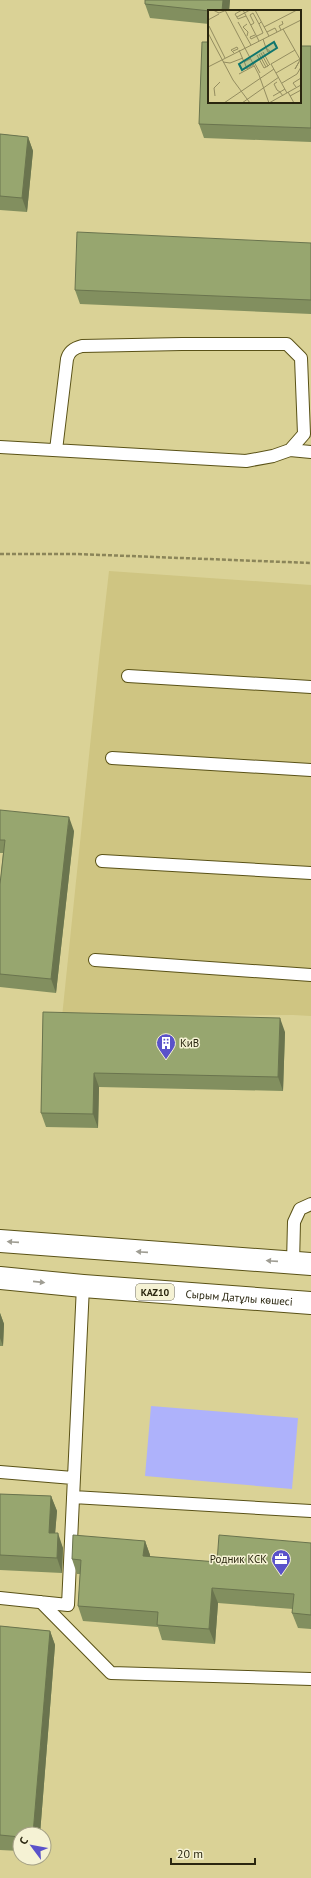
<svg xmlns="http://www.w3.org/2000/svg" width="311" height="1878" viewBox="0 0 311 1878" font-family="'PT Sans',sans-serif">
	<rect width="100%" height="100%" fill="#dad296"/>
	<path fill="#cfc582" d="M109,571L311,585V1016L293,1015L62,1017L99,659Z"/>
	<path fill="#aeb2fb" d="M151,1406L298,1418L292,1489L145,1476Z"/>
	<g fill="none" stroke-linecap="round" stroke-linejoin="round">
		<g stroke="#5a5217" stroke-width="14">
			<path id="service" d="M0,447L246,461L273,456L290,450L304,434L301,358L287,344H182L82,346C74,348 69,351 67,359L56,450
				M290,450L311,452
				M128,676L311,687
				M112,758L311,770
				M102,861L311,873
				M95,960L311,975
				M293,1263L294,1222L300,1209L311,1204
				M0,1472L73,1478
				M73,1497L311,1511
				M0,1598L68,1605L83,1286
				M41,1602L111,1673L311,1679"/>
		</g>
		<g stroke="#5a5217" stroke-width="24">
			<g id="trunk">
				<path d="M0,1241L311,1264"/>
				<path id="s1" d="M0,1278L83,1286L311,1303"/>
			</g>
		</g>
		<path stroke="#8b8559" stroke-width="2.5" stroke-dasharray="4 2" stroke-linecap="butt" d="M0,554H77L311,563"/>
		<use href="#service" stroke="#fff" stroke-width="12"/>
		<use href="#trunk" stroke="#fff" stroke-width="22"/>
	</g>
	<path fill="#828f5f" d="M145,0H230L229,11H209V24L150,18L145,4Z
		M311,46V142L204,138L199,124Z
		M0,134L28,137L33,151L27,212L0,210Z
		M311,243V314L80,304L75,290Z
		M0,810L74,831L56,993L0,987V884L3,853H0Z
		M43,1012L285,1032L283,1091L99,1087L98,1128L46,1127L41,1113Z
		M0,1313L4,1324L3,1346H0Z
		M0,1494L51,1496L57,1511L55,1533L63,1548L62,1573L0,1570Z
		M145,1541L150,1555V1557L217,1562L311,1543V1629L298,1628L292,1613L293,1609L218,1603L215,1644L162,1640L158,1627L83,1621L78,1606L80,1574H77L72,1559Z
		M0,1626L50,1631L55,1645L40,1834H20V1851L0,1850Z"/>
	<path fill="#6a744e" d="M223,0H230L229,11H222Z
		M28,137L33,151L27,212L22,198Z
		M69,817L74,831L56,993L51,979Z
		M280,1018L285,1032L283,1091L278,1077Z
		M94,1073L99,1087L98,1128L93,1114Z
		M0,1313L4,1324L3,1346L0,1338Z
		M51,1496L57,1511L54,1547L49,1533Z
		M58,1533L63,1548L62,1573L57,1558Z
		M145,1541L150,1555L149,1571L143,1556Z
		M212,1588L218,1603L215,1644L209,1629Z
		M50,1631L55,1645L40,1834H33Z"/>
	<path fill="#97a66f" stroke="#6a744e" d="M145,0H223L222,11H210L145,4Z
		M202,42H209V102H300V46H311V128L199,124Z
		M0,134L28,137L22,198L0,196Z
		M77,232L311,243V300L75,290Z
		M0,810L69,817L51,979L0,974V884L5,840H0Z
		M43,1012L280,1018L278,1077L94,1073L93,1114L41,1113Z
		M0,1494L51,1496L49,1533H58L57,1558L0,1555Z
		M73,1535L145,1541L143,1556L217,1562L219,1535L311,1543V1615L292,1613L294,1594L212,1588L209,1629L157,1625L158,1612L78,1606L81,1560L72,1559Z
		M0,1626L50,1631L33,1834H20V1837L0,1835Z"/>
	<defs><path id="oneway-solid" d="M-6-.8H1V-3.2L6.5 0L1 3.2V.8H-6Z"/></defs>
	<g fill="#9f9d93">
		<use href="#oneway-solid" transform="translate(13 1242) rotate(-176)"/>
		<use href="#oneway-solid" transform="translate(142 1252) rotate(-176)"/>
		<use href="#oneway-solid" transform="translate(272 1261) rotate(-176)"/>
		<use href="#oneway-solid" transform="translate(39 1282) rotate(6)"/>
	</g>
	<defs>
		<g id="building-pin" transform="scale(1)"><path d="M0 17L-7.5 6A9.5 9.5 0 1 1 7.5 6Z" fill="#5a52ca" stroke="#f5f2d4"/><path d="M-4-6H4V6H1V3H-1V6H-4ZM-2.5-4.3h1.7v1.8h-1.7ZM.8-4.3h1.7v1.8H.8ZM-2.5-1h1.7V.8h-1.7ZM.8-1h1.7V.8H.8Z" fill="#fff"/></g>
		<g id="office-pin" transform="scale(1)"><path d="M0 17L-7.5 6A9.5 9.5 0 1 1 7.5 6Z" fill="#5a52ca" stroke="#f5f2d4"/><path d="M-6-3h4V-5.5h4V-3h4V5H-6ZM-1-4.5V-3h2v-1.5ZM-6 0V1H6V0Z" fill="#fff"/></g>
	</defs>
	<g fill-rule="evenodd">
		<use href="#building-pin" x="166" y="1043"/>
		<use href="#office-pin" x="281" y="1559"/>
	</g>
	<g text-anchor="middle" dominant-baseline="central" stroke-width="3" stroke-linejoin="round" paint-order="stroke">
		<rect fill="#f5f2d4" stroke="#67634a" stroke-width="1" x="136" y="1284" width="38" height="16" rx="3"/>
		<g font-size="10" font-weight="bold" fill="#2a260f">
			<text x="155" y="1292">KAZ10</text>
		</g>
		<g font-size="11" fill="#2a260f" stroke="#f5f2d4" text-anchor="start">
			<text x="180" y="1043">КиВ</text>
			<text x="267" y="1559" text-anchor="end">Родник КСК</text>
		</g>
		<g font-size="11" fill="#2a260f" stroke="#f5f2d4">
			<text stroke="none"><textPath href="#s1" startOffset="240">Сырым Датұлы көшесі</textPath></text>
		</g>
	</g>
	<g transform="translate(208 10)">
		<rect width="93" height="93" fill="#dad296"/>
		<path fill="none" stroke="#948d60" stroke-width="1" d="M5,0L11,3L19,0M17,0L51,65L61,93M34,0L27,4L30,9L38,6M35,0L51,31M47,0L61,26M29,7L42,0M0,10L11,4M30,12L43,35M39,14L35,17L40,22L39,26M43,15L46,13L42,5L45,3L51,14L53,12M1,16L17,48M56,17L89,0M75,19L93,51M73,20L71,16L75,14L74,11M59,22L67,18L69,22M0,23L25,70L42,93M47,25L42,27L43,29L55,23L51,14M55,29L58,38L60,42H63L58,38M31,40L36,52L42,49M25,41L30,39L29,37L23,40L26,43M55,42L62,55M53,43L60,56L62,54M51,44L58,57M49,45L56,58L60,56M36,51L39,59L45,55M15,52L22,53L35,48M46,52L52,63M91,52L87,59L92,50M0,57L93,10M68,63L92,49M31,64L46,56M69,72L66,74L69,80L72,82L77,79M74,73L89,64L93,57M88,77L85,73L93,68M80,82L86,93M79,83L63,54L87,40M7,86L6,78L12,72M65,86L72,82L75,86M82,86L93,80M16,93L66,59M34,93L71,67M61,93L93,75"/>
		<path fill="#0f766e" fill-opacity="0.15" stroke="#0f766e" stroke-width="2" d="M66,32L69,38L34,60L31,54Z"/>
		<rect width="93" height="93" fill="none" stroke="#2a260f" stroke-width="2"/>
	</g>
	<g transform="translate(32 1846) rotate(302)"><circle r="19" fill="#f5f2d4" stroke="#a4a085"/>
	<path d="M0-3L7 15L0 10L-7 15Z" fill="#5a52ca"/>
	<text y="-6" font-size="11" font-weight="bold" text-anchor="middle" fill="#2a260f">С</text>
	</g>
	<path d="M171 1858v6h84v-6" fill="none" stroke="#2a260f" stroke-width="2"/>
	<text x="177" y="1858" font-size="12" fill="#2a260f" stroke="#f5f2d4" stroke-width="3" paint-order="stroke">20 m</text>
</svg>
